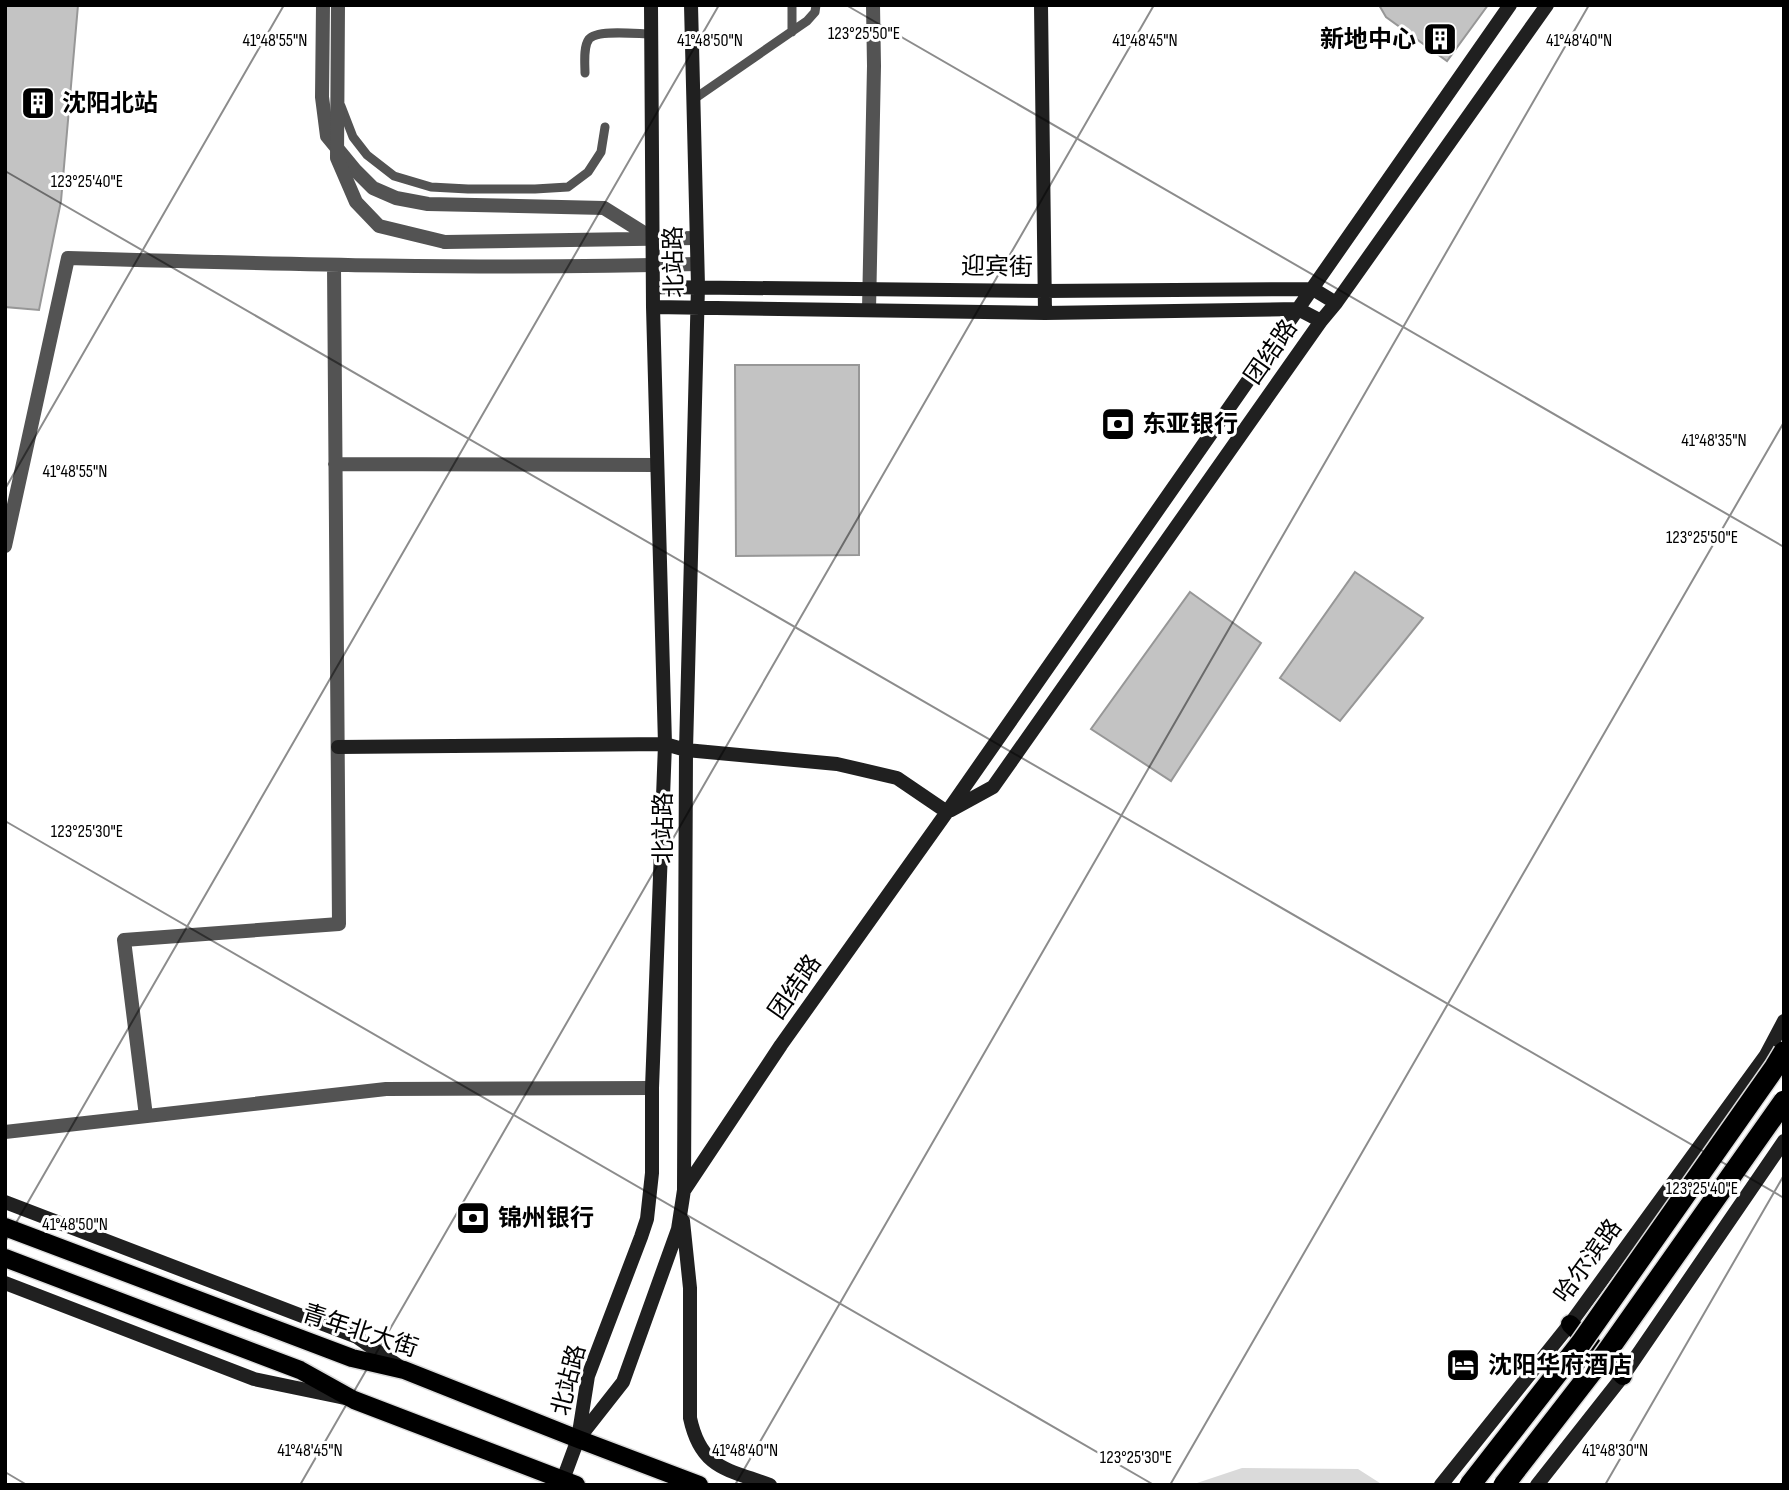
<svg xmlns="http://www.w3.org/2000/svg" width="1789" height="1490" viewBox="0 0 1789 1490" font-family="'Sofia Sans Condensed','Noto Sans SC',sans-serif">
	<rect width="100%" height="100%" fill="#fff"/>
	<path fill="#dadada" d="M1242,1468L1358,1469L1383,1485H1191Z"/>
	<path fill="#c3c3c3" stroke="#979797" stroke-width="2" d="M5,5H78L61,201L39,310L5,307Z
		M1379,5H1488L1447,61L1386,17Z
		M735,365H859V555L736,556Z
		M1355,572L1423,618L1340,721L1280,678Z
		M1190,592L1261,643L1171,781L1091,729Z"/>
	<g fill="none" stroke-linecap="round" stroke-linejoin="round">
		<g stroke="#dbdbdb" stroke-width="21">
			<path id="primary" d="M5,1227L352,1358L404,1370L578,1439L699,1485
				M5,1258L300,1370L354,1400L576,1485
				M1570,1324L1623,1376"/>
		</g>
		<path stroke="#535353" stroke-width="9" d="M792,32V5
			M585,73C585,64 583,47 589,39C597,29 638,34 651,34
			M694,99L807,21L815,12L816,5
			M341,106L353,137L367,155L394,176L431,187L468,189H535L568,187L588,172L601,152L605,127"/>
		<path stroke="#535353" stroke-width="14" d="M323,5L322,97L327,136L355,170L373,188L396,198L428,204L604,208L652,238
			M445,242L696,238
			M869,310L874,66L873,5
			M335,464L657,465
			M5,546L68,258C278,264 488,270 697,264
			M146,1116L124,940L339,924L334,265
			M5,1132L386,1089L652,1088"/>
		<path stroke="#202020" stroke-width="14" d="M1041,5L1045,313
			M653,287L1045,291L1313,289L1336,303
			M653,307L1045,313L1298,309L1321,321
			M338,747L665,744L686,750L837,764L897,778L947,812
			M951,810L993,787L1321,321L1336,303L1547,5
			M685,1189L781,1045L947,812L1510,5
			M5,1202L357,1337L400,1367
			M683,1221L690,1288V1418C701,1469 727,1469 770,1485
			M5,1283L254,1379L345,1398
			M579,1438L623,1382L678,1229L684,1190L686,750L698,286L691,5
			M561,1485L578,1439L588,1376L641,1237L647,1219L652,1173V1088L665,744L653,307L651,5
			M1441,1485L1570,1324L1766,1055L1784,1021
			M1537,1485L1623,1376L1784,1141"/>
		<use href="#primary" stroke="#000" stroke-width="18"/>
		<g stroke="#dbdbdb" stroke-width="24" stroke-linecap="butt">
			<path id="highway-bridge" d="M1470,1485L1581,1343L1775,1067L1784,1052
				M1504,1485L1604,1356L1784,1101"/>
		</g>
		<path stroke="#535353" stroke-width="14" d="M338,5L337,158L356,202L379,226L445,242"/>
		<use href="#highway-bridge" stroke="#000" stroke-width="21"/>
	</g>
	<path fill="none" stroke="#000" stroke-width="2" stroke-opacity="0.45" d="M846,5L1784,547M5,171L1784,1198M5,489L284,5M5,821L1154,1485M5,1242L719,5M5,1472L27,1485M300,1485L1154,5M735,1485L1589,5M1170,1485L1784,422M1605,1485L1784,1175"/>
	<defs>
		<g id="building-square" transform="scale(1.75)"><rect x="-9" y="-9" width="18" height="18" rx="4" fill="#000" stroke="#fff"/><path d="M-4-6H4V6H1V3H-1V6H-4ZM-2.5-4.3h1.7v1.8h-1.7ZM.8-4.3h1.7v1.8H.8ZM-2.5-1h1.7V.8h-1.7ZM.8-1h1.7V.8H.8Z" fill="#fff"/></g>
		<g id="bank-square" transform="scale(1.75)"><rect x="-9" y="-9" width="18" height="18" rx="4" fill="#000" stroke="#fff"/><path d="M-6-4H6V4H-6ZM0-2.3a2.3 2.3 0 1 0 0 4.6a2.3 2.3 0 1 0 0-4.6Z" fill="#fff"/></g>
		<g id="hotel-square" transform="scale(1.75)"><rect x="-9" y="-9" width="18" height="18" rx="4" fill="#000" stroke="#fff"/><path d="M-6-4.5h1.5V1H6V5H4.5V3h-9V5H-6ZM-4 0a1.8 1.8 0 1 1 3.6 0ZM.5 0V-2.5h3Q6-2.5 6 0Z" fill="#fff"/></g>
	</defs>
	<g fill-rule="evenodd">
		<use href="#building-square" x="1440" y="39"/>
		<use href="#building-square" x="38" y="103"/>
		<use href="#bank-square" x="1118" y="424"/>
		<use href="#bank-square" x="473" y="1218"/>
		<use href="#hotel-square" x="1463" y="1365"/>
	</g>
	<g text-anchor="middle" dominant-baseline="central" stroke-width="6" stroke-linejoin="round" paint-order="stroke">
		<g font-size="24" font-weight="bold" fill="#000" stroke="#fff" text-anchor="start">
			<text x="1416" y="39" text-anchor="end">新地中心</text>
			<text x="62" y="103">沈阳北站</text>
			<text x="1142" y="424">东亚银行</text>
			<text x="498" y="1218">锦州银行</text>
			<text x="1488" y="1365">沈阳华府酒店</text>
		</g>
		<g font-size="24" fill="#000" stroke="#fff">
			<text transform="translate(674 262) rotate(-91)">北站路</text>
			<text transform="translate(997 267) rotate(1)">迎宾街</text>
			<text transform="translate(1271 352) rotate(-55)">团结路</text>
			<text transform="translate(663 828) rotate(-90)">北站路</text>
			<text transform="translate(795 987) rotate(-55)">团结路</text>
			<text transform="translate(1588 1261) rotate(-54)">哈尔滨路</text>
			<text transform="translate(360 1331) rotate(18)">青年北大街</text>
			<text transform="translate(569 1380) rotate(-76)">北站路</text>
		</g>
	</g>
	<g font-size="18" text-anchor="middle" fill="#000" stroke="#fff" stroke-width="6" stroke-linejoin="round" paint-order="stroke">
		<text x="864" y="39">123°25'50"E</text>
		<text x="275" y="46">41°48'55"N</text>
		<text x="710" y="46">41°48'50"N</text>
		<text x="1145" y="46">41°48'45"N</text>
		<text x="1579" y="46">41°48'40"N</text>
		<text x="87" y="187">123°25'40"E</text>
		<text x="1714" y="446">41°48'35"N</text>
		<text x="75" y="477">41°48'55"N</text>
		<text x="1702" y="543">123°25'50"E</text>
		<text x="87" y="837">123°25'30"E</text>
		<text x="1702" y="1194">123°25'40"E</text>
		<text x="75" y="1230">41°48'50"N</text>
		<text x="310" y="1456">41°48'45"N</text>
		<text x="745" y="1456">41°48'40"N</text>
		<text x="1615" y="1456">41°48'30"N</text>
		<text x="1136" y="1463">123°25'30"E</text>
	</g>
	<rect width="1789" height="1490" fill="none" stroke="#000000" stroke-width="14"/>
</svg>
